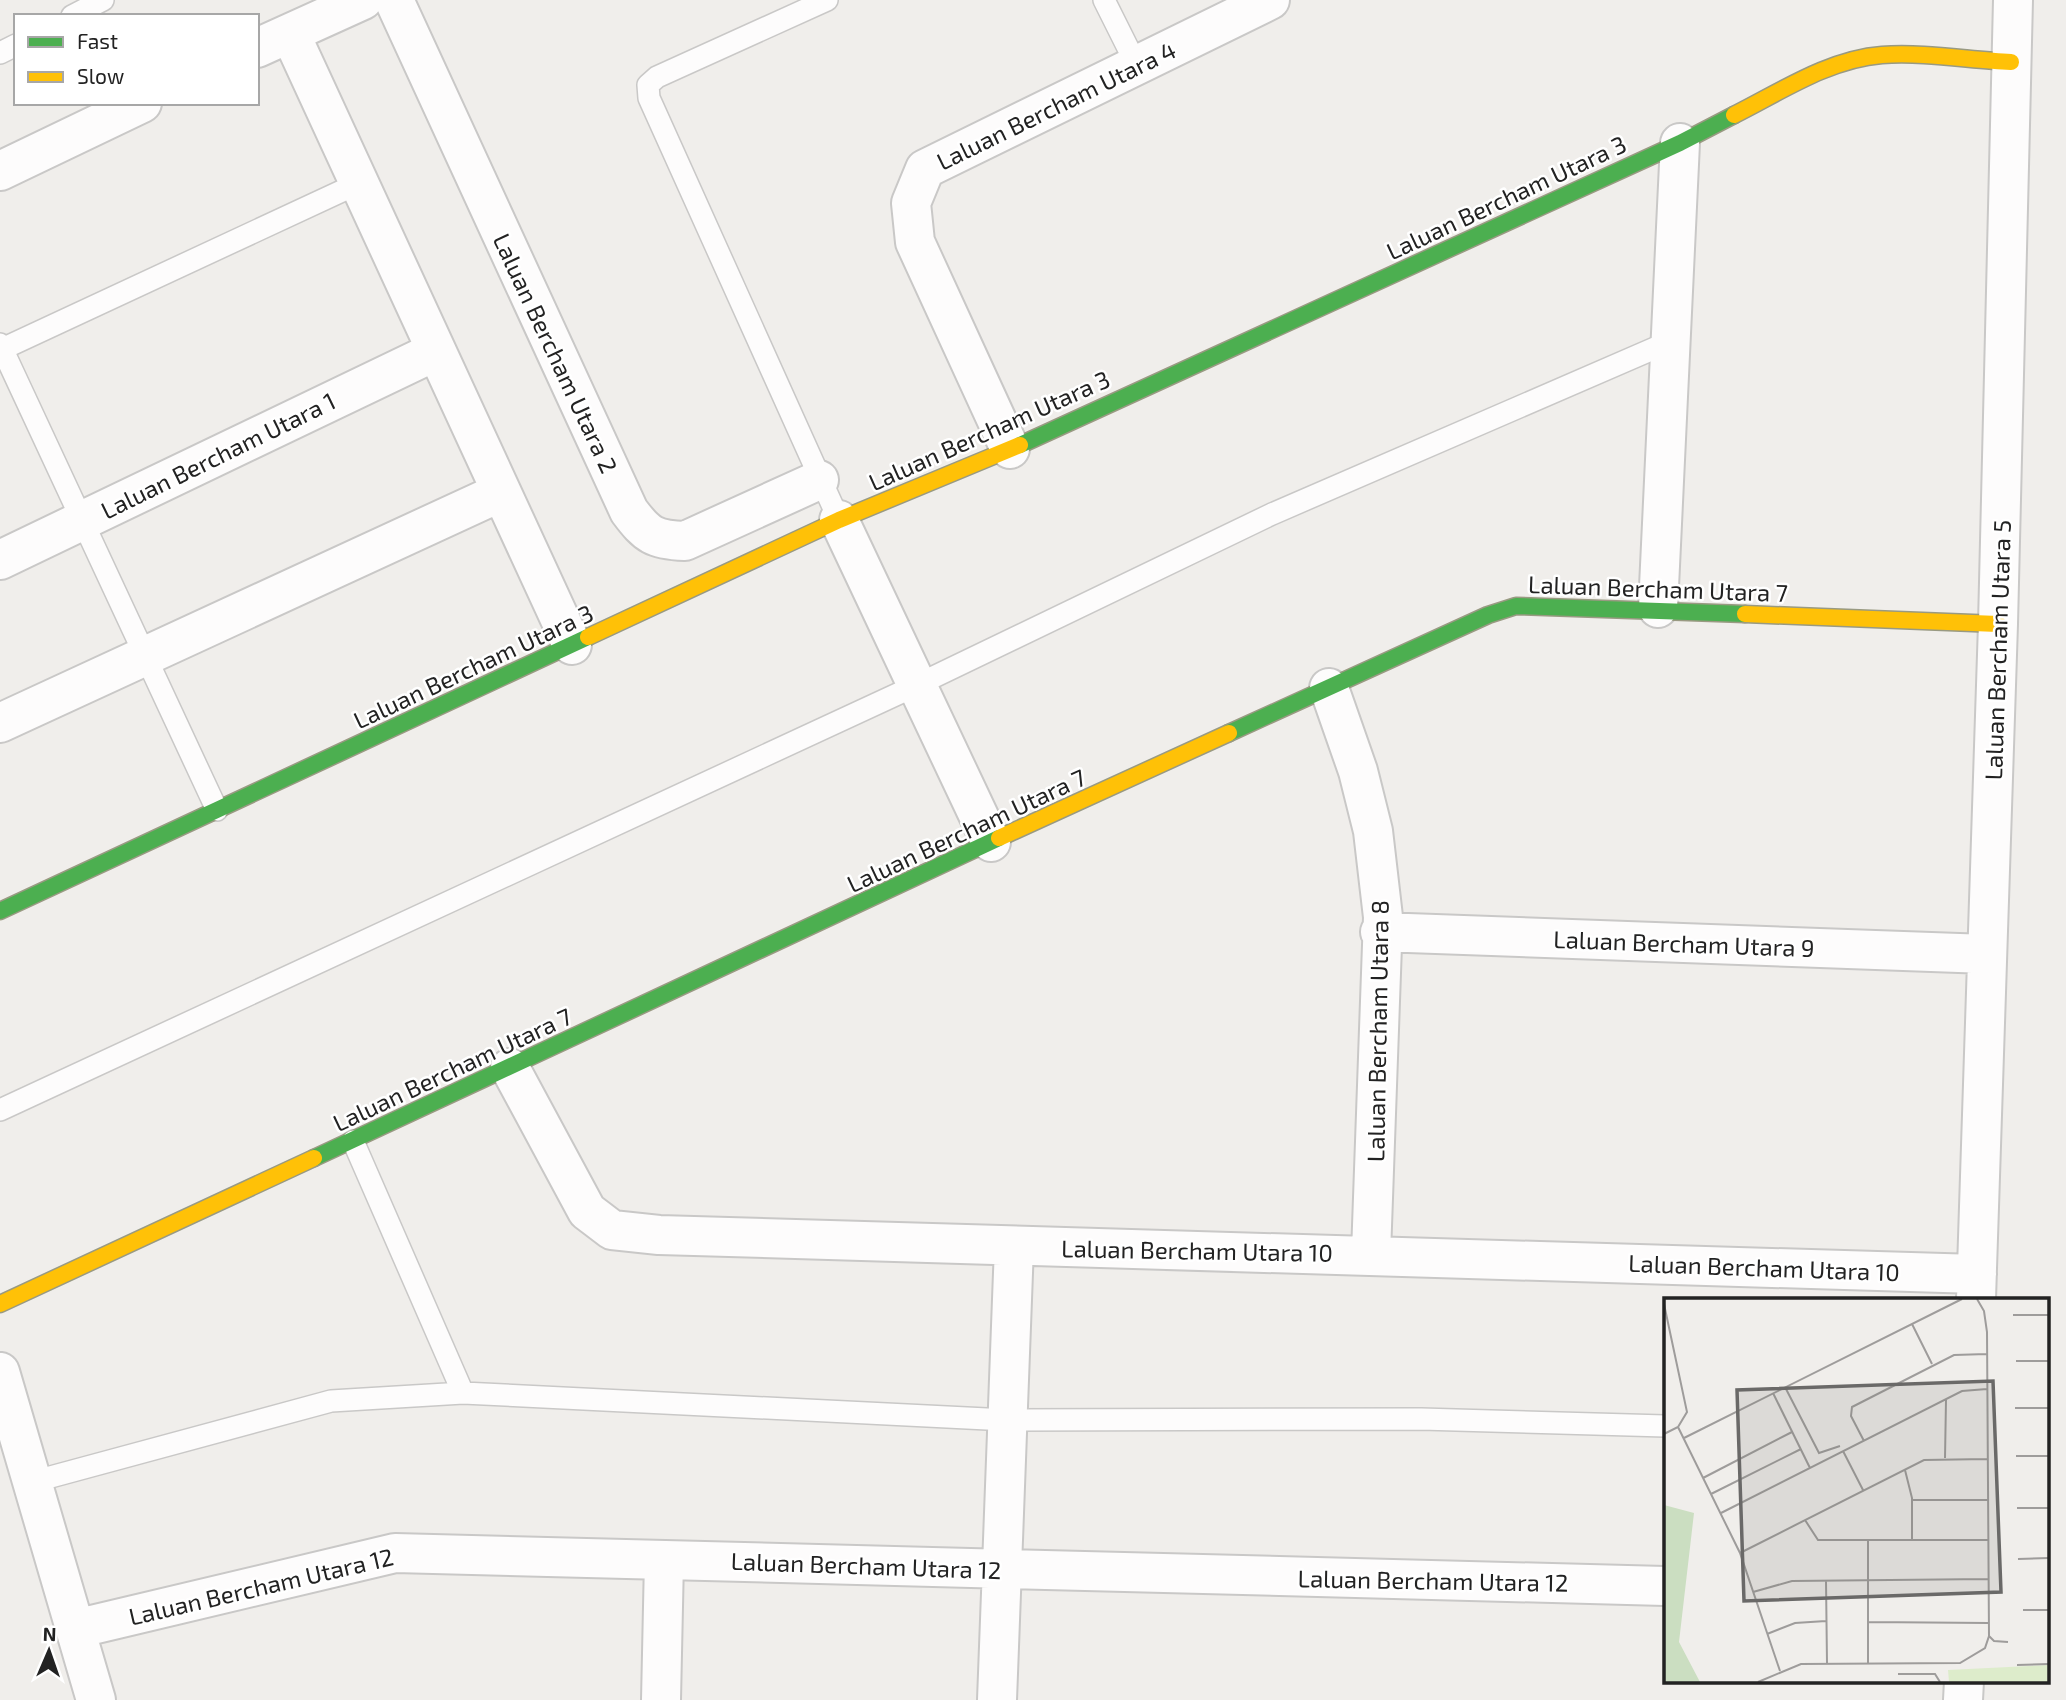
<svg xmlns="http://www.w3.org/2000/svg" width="2066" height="1700" viewBox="0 0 2066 1700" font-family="'Exo 2',sans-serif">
	<rect width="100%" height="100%" fill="#f0eeeb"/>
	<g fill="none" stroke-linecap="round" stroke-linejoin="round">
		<g stroke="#c9c8c7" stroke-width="24">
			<path id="lane" d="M827,0L657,77L648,85L649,98L839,520
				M1104,0L1137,66
				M72,16L103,0
				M0,53L16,45
				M0,344L217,810
				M0,350L359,183
				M0,1110L917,685L1272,514L1669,342
				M353,1141L463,1393
				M32,1482L331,1401L463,1393L1007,1420L1421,1419L1665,1426"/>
		</g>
		<g stroke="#c9c8c7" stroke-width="42">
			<path id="street" d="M394,0L629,511C647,535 654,540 685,541L819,480
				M290,33L572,645
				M257,48L363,0
				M0,171L142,103
				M1010,449L915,242L911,203L925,169L1270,0
				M839,520L991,842
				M0,560L436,351
				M1658,608L1680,143
				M1329,688L1358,771L1373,831L1383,917L1371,1254
				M0,723L501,492
				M1380,932L1987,954
				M510,1068L587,1211L612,1230L659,1235L1977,1274
				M1976,1299L1998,624L2013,0
				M0,1372L96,1700
				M75,1629L395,1553L1665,1586
				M661,1700L664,1560
				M997,1700L1014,1246
				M1963,1700L1964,1681"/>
		</g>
		<g stroke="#999a82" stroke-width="19">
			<path id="fast" d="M1020,445L1680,143L1734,115
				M1229,733L1488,615L1516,606L1745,614
				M0,911L588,637
				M314,1158L999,838"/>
		</g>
		<g stroke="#999a82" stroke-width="19">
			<path id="slow" d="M1734,115C1780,92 1829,59 1882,55C1924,52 1969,60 2011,62
				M1745,614L1998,624
				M588,637L839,520L1020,445
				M999,838L1229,733
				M0,1304L314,1158"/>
		</g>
		<use href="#lane" stroke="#fdfcfc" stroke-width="21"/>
		<use href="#street" stroke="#fdfcfc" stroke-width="38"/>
		<use href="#fast" stroke="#4caf50" stroke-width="16"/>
		<use href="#slow" stroke="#ffc107" stroke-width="16"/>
	</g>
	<g text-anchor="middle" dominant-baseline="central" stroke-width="5" stroke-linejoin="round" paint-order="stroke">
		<g font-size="24" fill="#222" stroke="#fff">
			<text transform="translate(1056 105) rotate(-26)">Laluan Bercham Utara 4</text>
			<text transform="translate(1506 197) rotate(-25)">Laluan Bercham Utara 3</text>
			<text transform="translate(556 353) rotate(65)">Laluan Bercham Utara 2</text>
			<text transform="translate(989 430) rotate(-24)">Laluan Bercham Utara 3</text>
			<text transform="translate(218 455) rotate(-26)">Laluan Bercham Utara 1</text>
			<text transform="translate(1658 588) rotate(2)">Laluan Bercham Utara 7</text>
			<text transform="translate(1997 650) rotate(-88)">Laluan Bercham Utara 5</text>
			<text transform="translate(473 666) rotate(-25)">Laluan Bercham Utara 3</text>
			<text transform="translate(966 830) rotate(-25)">Laluan Bercham Utara 7</text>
			<text transform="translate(1684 943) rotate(2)">Laluan Bercham Utara 9</text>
			<text transform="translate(1377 1031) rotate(-89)">Laluan Bercham Utara 8</text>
			<text transform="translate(452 1069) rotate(-25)">Laluan Bercham Utara 7</text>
			<text transform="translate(1197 1250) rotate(1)">Laluan Bercham Utara 10</text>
			<text transform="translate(1764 1267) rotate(2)">Laluan Bercham Utara 10</text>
			<text transform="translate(866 1565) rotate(2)">Laluan Bercham Utara 12</text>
			<text transform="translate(1433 1580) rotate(1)">Laluan Bercham Utara 12</text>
			<text transform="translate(261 1586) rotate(-13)">Laluan Bercham Utara 12</text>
		</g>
	</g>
	<g transform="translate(1664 1298)">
		<rect width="385" height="385" fill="#f0eeeb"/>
		<path d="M385,367V384H285L284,372Z" fill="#ddeccb"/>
		<path d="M0,207L30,215L15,344L36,384H0Z" fill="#cbdec1"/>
		<path fill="none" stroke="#9e9c9b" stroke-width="2" d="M0,6L23,114L14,129L0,136M349,17H385M248,26L268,66M352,63H385M121,89L155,155L176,148M109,95L146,170M351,110H385M14,129L76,255L116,373M20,140L298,1M200,143L187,118L188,109L290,57L323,56M179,153L199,192M352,158H385M281,160L282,102M241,172L248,200V242M39,180L128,134M47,196L137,151M248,202H324M353,210H385M57,215L298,93L323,91M141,222L154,242H324M76,255L260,162L323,161M354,261L385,260M162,283L163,365M89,294L128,283L324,281M359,312H385M204,324L324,325M103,336L131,325L162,323M325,338L330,343L344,344M204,365V242M353,367L385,366M234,376H271L276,384M94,384L137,366L296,365L321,350L325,338L323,34L320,13L313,1"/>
		<path fill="#6a6968" fill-opacity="0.15" stroke="#6a6968" stroke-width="3.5" d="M329,83L337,294L80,303L73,92Z"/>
		<rect width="385" height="385" fill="none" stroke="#222" stroke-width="3.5"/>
	</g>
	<rect x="14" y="14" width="245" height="91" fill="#ffffff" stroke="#a7a7a7" stroke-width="2"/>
	<rect x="28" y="37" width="35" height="10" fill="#4caf50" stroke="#a7a7a7" stroke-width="2"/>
	<text x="77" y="49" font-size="21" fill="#222222">Fast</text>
	<rect x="28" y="72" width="35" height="10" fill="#ffc107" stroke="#a7a7a7" stroke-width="2"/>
	<text x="77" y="84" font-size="21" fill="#222222">Slow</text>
	<g transform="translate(49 1651) rotate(2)" stroke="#ffffff" stroke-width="5" paint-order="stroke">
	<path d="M0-5L12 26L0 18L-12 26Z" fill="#222222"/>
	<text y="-10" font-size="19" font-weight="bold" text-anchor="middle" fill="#222222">N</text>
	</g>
</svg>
